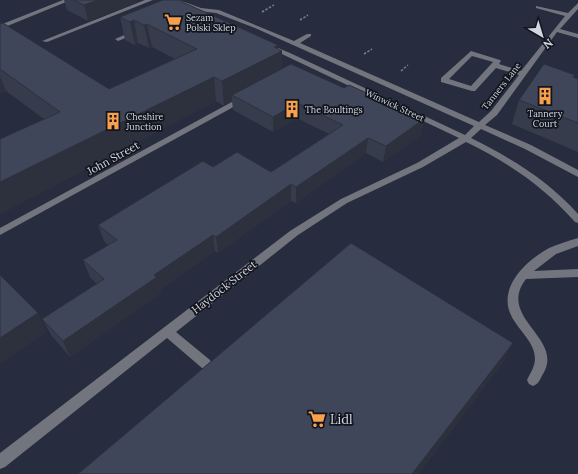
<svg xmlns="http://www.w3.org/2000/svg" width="578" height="474" viewBox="0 0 578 474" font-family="Lora,serif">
	<rect width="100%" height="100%" fill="#272c3e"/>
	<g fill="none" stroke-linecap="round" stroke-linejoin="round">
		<path stroke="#787c8b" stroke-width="1.5" stroke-dasharray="2.5 1.5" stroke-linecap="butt" d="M262,12L274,5
			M300,20L308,15
			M364,54L372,49
			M401,71L408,65"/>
		<path fill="#72757e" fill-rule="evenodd" d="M63,0H71L0,29V25Z
			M145,0H153L47,42L42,41Z
			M171,0H179L201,8L219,10L294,41L307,34H311V36L300,43L479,122L491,111L519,75L496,68L475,91H472L441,82V78L471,51L500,60L501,61L499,64L521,71L565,16L536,8V6L568,13L578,3V9L560,29L578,34V38L557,32L497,115L485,125L531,145L578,170V177L525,149L481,129L471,138C511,158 548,180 578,214V223L575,222C543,186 509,163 466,142L423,167L347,203L298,235L176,332L210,360L212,364L210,368L206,369L202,368L167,338L5,467L0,469V453L290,231L341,199L417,163L459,138L267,47V45H271L290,53L465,135L474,126L255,28L216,13L198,11ZM472,56L493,62L471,86L449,79Z
			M136,30L138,31V33L118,41L115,39Z
			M241,97H247L248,99L0,235V228Z
			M578,238V246L556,254L534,271L578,269V277L526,279C496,318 565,338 543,374C540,379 539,384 533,386L529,384L527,380C532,370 537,364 534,352C531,339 515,326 510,313C499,286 527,260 549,248C558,244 568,241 578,238Z"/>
	</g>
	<path fill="#373c4d" d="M64,0H136L137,2L88,21L67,10Z
		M120,17L278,45V50L282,51V68L344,88L424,119L421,135L383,162L366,153L296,203L291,201L218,253L215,251L160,290L161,293L70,357L51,335L42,319L97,284L90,277L83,260L108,245L104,241L98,225L213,167L271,172L329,134L297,118L273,132L233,110L232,101L224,106L216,101L0,214V139L44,119L6,91L0,93V24L109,89L175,59L152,47L149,48L138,43L135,45L125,40Z
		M574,78L578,79V152L512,124L519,100Z"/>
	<path fill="#2d313e" d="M98,0H136L137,2L88,21L84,5Z
		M134,20L138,43L135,45L130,22Z
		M147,24L152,47L149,48L144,25Z
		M278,45V53L282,51V75L232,95V101L224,106L222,81L274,47Z
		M0,76L6,91L0,93Z
		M214,77L216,101L0,214V182Z
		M297,103V118L273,132V117Z
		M424,119L421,135L383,162L386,146Z
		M368,138L366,153L296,203V187Z
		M291,184V201L218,253L216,237Z
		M213,235L215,251L160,290L161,293L70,357L63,341L154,275Z
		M38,313L47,332L0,364V338Z
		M513,343L503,363L419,474H412Z"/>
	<path fill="#404659" stroke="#2d313e" d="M73,0H98L84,5Z
		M163,0H178L278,45L274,47L282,51L222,81L214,77L0,182V139L60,112L0,69V24L3,23L109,89L197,49L147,24L144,25L134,20L130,22L120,17Z
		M291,64L344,88L349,85L424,119L386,146L368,138L296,187L291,184L216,237L213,235L154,275L157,277L63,341L42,319L104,279L83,260L117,240L98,225L203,161L213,167L237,152L271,172L343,125L297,103L273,117L232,95Z
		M544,64L575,75L573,77L578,79V123L519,100Z
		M351,243L513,343L412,474H78Z
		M0,275L38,313L0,338Z"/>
	<defs>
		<g id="supermarket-bare" transform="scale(1.38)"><path d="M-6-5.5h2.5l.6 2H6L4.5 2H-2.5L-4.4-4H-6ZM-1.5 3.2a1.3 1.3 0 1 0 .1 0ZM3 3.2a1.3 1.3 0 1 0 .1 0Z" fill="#f8a04b" stroke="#12151d" stroke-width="2.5" paint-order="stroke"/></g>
		<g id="building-bare" transform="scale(1.38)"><path d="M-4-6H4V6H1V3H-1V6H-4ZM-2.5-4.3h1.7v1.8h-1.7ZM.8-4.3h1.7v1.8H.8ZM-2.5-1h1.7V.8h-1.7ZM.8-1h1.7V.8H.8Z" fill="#f8a04b" stroke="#12151d" stroke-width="2.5" paint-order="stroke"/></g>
	</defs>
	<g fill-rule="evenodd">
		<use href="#supermarket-bare" x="173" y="22"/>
		<use href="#building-bare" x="545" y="96"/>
		<use href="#building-bare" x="292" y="109"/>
		<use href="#building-bare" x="113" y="121"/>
		<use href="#supermarket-bare" x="317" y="419"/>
	</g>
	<g text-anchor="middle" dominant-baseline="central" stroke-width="3.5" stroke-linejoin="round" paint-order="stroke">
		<g font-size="9" fill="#d2d6e2" stroke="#12151d" text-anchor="start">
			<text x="186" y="17">Sezam<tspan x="186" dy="10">Polski Sklep</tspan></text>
			<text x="305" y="109">The Boultings</text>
			<text x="545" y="113" text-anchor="middle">Tannery<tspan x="545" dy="10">Court</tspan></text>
			<text x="126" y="116">Cheshire<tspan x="126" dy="10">Junction</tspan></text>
		</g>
		<g font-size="9" fill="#d2d6e2" stroke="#12151d">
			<text transform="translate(501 86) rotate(-52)">Tanners Lane</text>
			<text transform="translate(395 105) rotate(25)">Winwick Street</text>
		</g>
		<g font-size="11" fill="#d2d6e2" stroke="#12151d">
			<text transform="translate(113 158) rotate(-29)">John Street</text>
			<text transform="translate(224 287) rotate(-38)">Haydock Street</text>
		</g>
		<g font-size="13" fill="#d2d6e2" stroke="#12151d" text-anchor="start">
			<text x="330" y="419">Lidl</text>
		</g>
	</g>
	<g transform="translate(542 36) rotate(142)" stroke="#12151d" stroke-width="3" paint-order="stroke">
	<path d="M0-3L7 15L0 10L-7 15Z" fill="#d2d6e2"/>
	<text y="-6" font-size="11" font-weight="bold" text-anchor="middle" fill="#d2d6e2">N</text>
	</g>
</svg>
